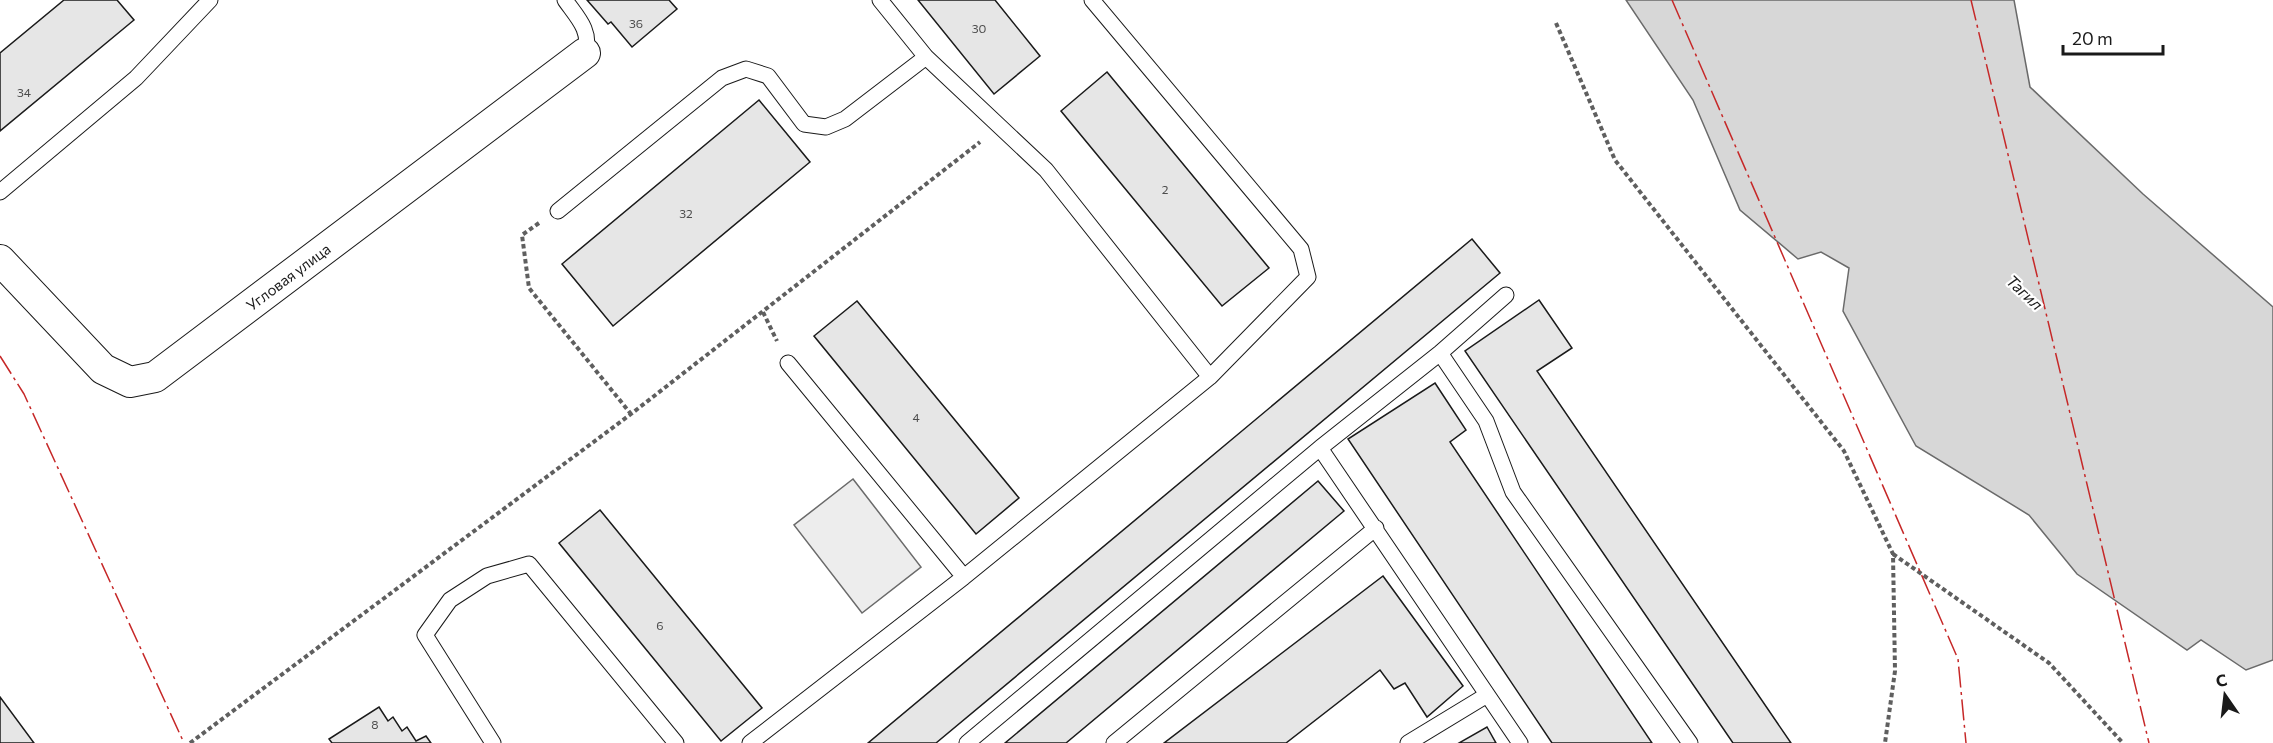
<svg xmlns="http://www.w3.org/2000/svg" width="2273" height="743" viewBox="0 0 2273 743" font-family="Commissioner,sans-serif">
	<rect width="100%" height="100%" fill="#fff"/>
	<path fill="#ededed" stroke="#6a6a6a" stroke-width="1.5" d="M853,479L921,567L862,613L794,525Z"/>
	<path fill="#d7d7d7" stroke="#6a6a6a" stroke-width="1.5" d="M1626,0H2014L2030,87L2143,194L2273,307V660L2246,670L2201,640L2187,650L2077,574L2029,515L1916,446L1843,311L1849,268L1821,252L1798,259L1740,210L1693,100Z"/>
	<path fill="#e6e6e6" stroke="#1a1a1a" stroke-width="1.5" d="M64,0H117L134,20L0,131V53Z
		M587,0H669L677,9L632,47L611,22L608,24Z
		M918,0H995L1040,56L994,94Z
		M1107,72L1269,268L1222,306L1061,111Z
		M759,100L810,162L613,326L562,264Z
		M1472,239L1500,273L936,743H868Z
		M1539,300L1572,348L1537,371L1791,743H1733L1465,351Z
		M857,301L1019,498L976,534L814,336Z
		M1435,383L1466,430L1450,442L1652,743H1552L1348,439Z
		M1318,481L1344,511L1066,743H1005Z
		M600,510L762,708L721,741L559,543Z
		M1383,576L1463,686L1427,717L1405,683L1394,689L1380,670L1286,743H1164Z
		M0,697L34,743H0Z
		M379,707L388,721L393,717L402,731L407,727L416,741L426,736L431,743H332L329,739Z
		M1487,727L1496,743H1459Z"/>
	<g fill="none" stroke-linecap="round" stroke-linejoin="round">
		<g stroke="#1a1a1a" stroke-width="17">
			<path id="lane" d="M565,0C577,17 592,31 585,53
				M880,0L926,57L1046,170L1210,377
				M0,192L136,78L210,0
				M558,211L722,78L746,69L768,76L804,124L826,127L845,119L926,57
				M1440,353L1486,421L1513,492L1690,743
				M788,363L964,577
				M1320,448L1520,743
				M493,743L425,635L450,600L487,576L529,564L676,743
				M750,743L964,577L1210,377L1308,277L1301,249L1092,0
				M967,743L1320,448L1440,353L1506,295
				M1114,743L1376,528
				M1408,743L1487,695"/>
		</g>
		<g stroke="#1a1a1a" stroke-width="32">
			<g id="street">
				<path id="s1" d="M0,260L103,369L130,382L155,377L585,53"/>
			</g>
		</g>
		<path stroke="#5f5f5f" stroke-width="4" stroke-dasharray="4.5 3" stroke-linecap="butt" d="M1556,23L1615,160L1844,451L1893,554L1895,671L1885,743
			M539,223L522,235L529,288L631,414
			M763,312L777,341
			M1893,554L2049,663L2123,743
			M190,743L631,414L980,142"/>
		<use href="#lane" stroke="#fff" stroke-width="15"/>
		<use href="#street" stroke="#fff" stroke-width="30"/>
		<path stroke="#c62828" stroke-width="1.5" stroke-dasharray="21 4.5 3 4.5" stroke-linecap="butt" d="M1672,0L1958,659L1966,743
			M1971,0L2149,743
			M0,356L24,394L184,743"/>
	</g>
	<g text-anchor="middle" dominant-baseline="central" stroke-width="4.5" stroke-linejoin="round" paint-order="stroke">
		<g font-size="12" fill="#4d4d4d">
			<text x="636" y="23">36</text>
			<text x="979" y="28">30</text>
			<text x="24" y="92">34</text>
			<text x="1165" y="189">2</text>
			<text x="686" y="213">32</text>
			<text x="916" y="417">4</text>
			<text x="660" y="625">6</text>
			<text x="375" y="724">8</text>
		</g>
		<g font-size="15" fill="#1a1a1a" stroke="#fff">
			<text stroke="none"><textPath href="#s1" startOffset="372">Угловая улица</textPath></text>
		</g>
		<g font-size="16" font-style="italic" fill="#1a1a1a" stroke="#fff">
			<text transform="translate(2025 292) rotate(43)">Тагил</text>
		</g>
	</g>
	<g transform="translate(2225 695) rotate(346)" stroke="#ffffff" stroke-width="4.5" paint-order="stroke">
	<path d="M0-4.5L10 22L0 15L-10 22Z" fill="#1a1a1a"/>
	<text y="-9" font-size="16" font-weight="bold" text-anchor="middle" fill="#1a1a1a">С</text>
	</g>
	<path d="M2063 45v9h100v-9" fill="none" stroke="#1a1a1a" stroke-width="3"/>
	<text x="2072" y="45" font-size="18" fill="#1a1a1a" stroke="#ffffff" stroke-width="4.5" paint-order="stroke">20 m</text>
</svg>
